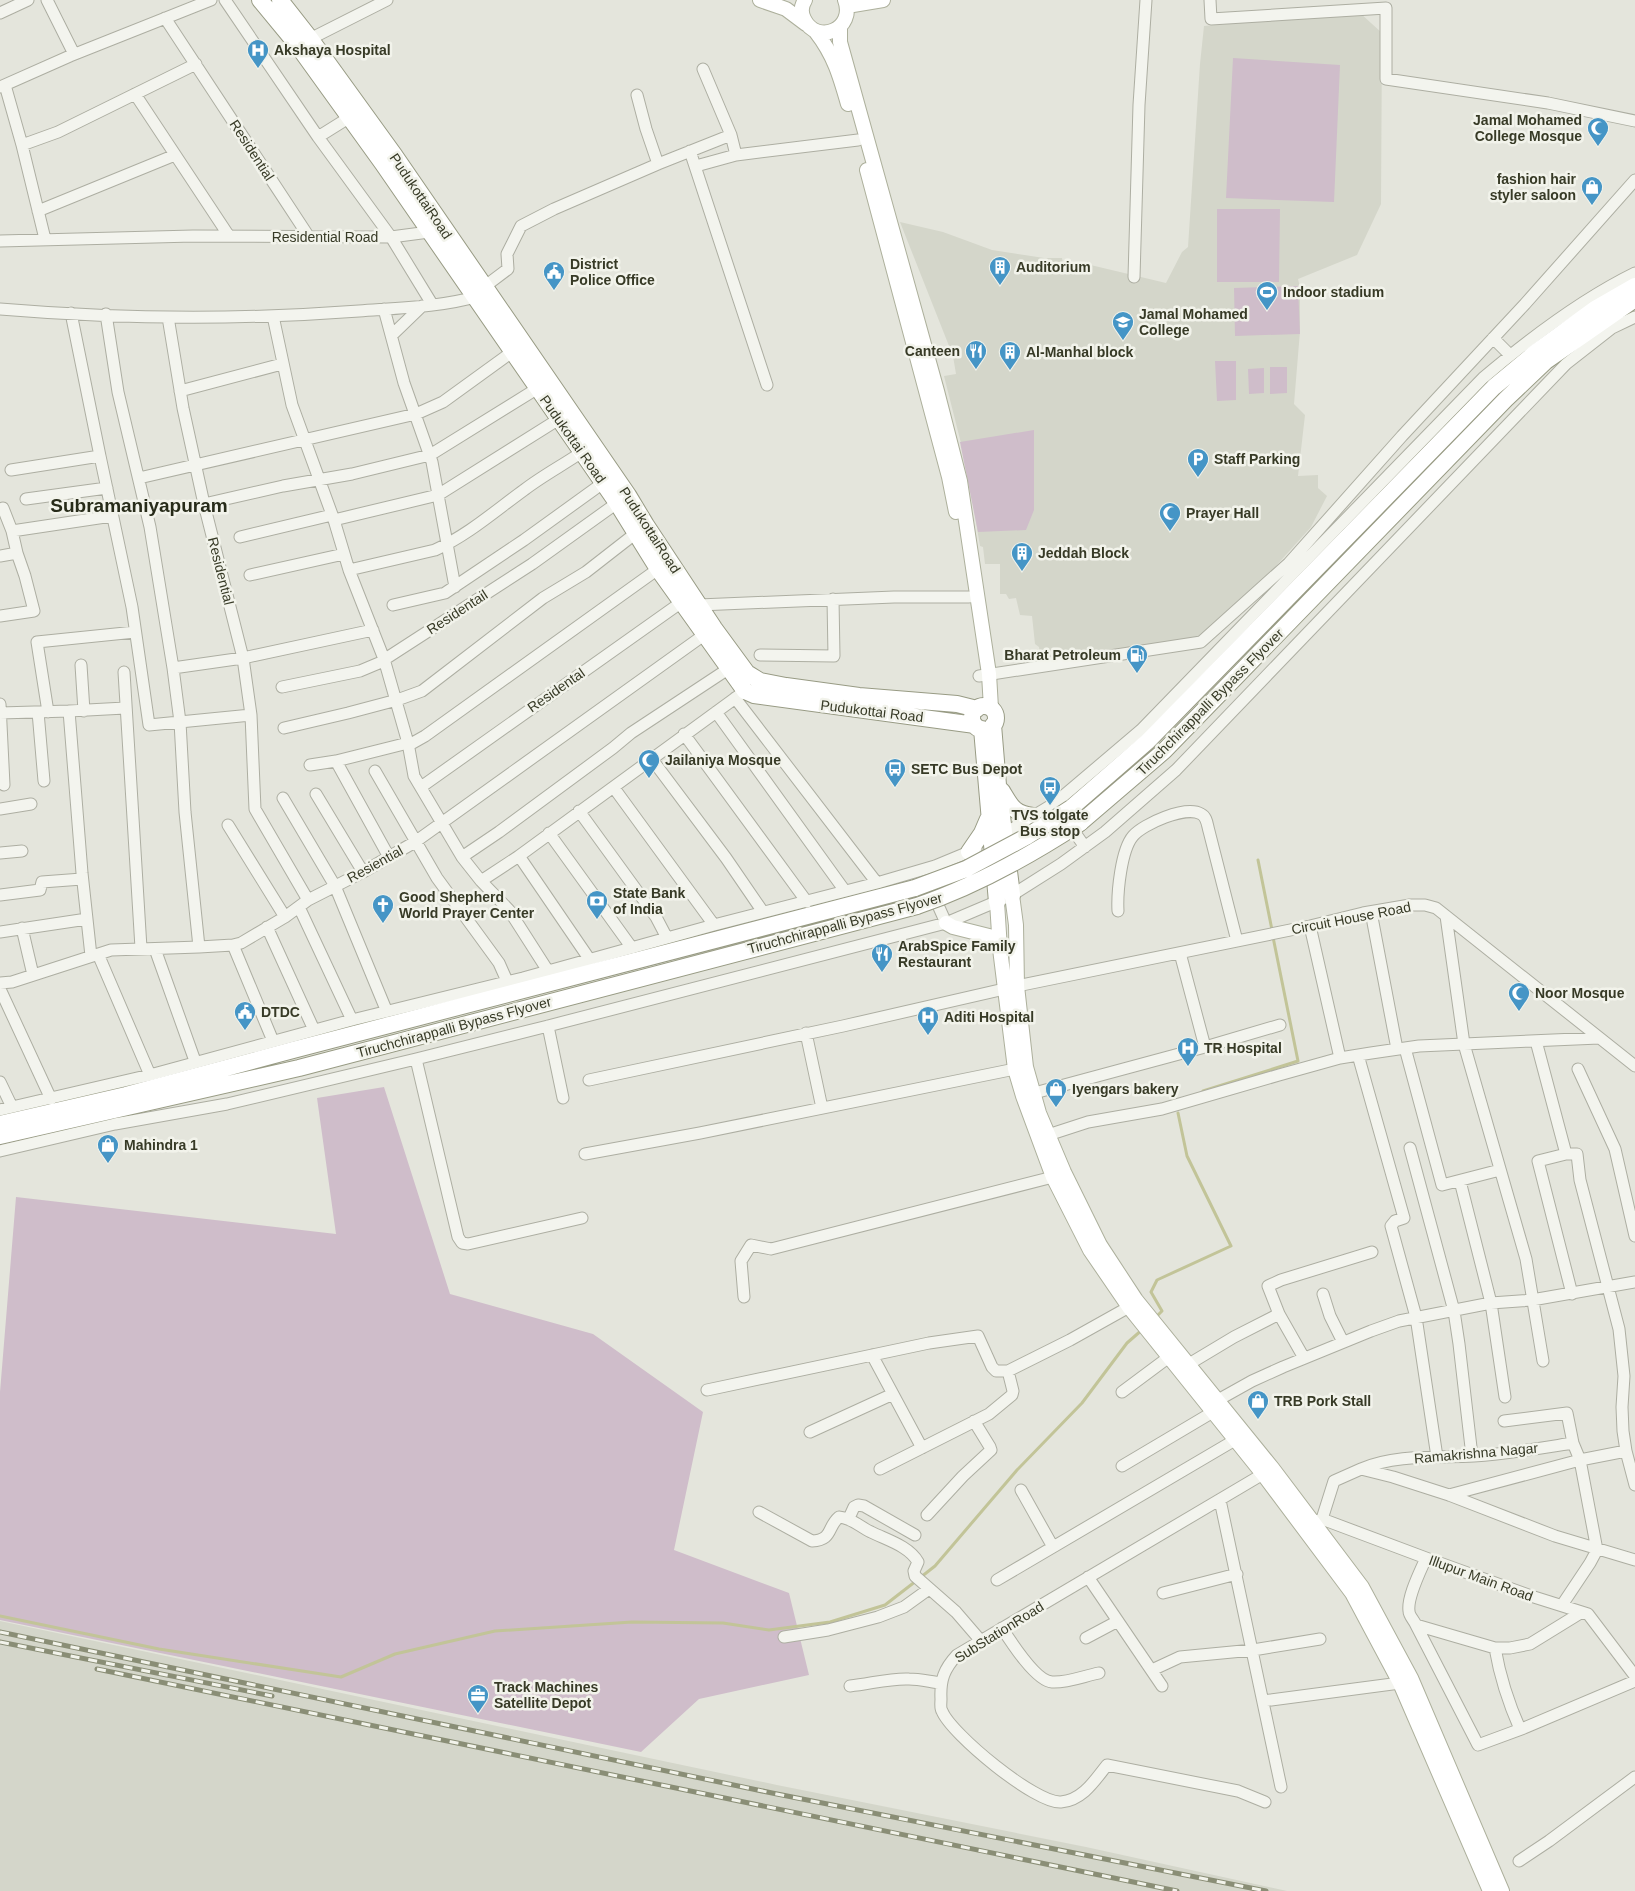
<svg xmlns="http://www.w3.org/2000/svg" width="1635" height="1891" viewBox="0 0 1635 1891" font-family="Arial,sans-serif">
	<rect width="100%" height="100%" fill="#e4e5dc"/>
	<path fill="#d4d6ca" d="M1360,13L1382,33L1381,204L1357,255L1298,279L1300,288V331L1294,404L1305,415L1298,476L1318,475V488L1327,496L1311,527L1265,578L1207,636L1041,662L1039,647L1035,644L1032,616L1020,615L1016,598L1009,599L1006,594H1000V564H985L983,547L980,546L966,463L944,376L956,374L953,356L900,222L943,232L992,250L1044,258H1062L1063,264L1078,262L1166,283L1182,252L1188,247L1200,64L1204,26Z
		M0,1621L777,1785L1086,1847L1287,1891H0Z"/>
	<path fill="#cfbdca" d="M1233,58L1340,65L1334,202L1226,198Z
		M1217,209H1280L1279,282H1217Z
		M1298,286L1300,334L1235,336L1234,288Z
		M1215,361H1236V400L1217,401Z
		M1270,367H1287V393L1270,394Z
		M1264,368V393L1249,394L1248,369Z
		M1034,430V510L1026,530L978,532L960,442Z
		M384,1087L450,1294L593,1334L703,1412L674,1550L789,1593L809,1675L699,1699L641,1752L0,1620V1392L16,1197L336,1234L317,1098Z"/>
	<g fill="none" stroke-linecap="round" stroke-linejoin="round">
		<path stroke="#c2c498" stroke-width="3" d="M1258,860L1272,930
			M1203,1091L1298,1061L1273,937
			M1155,1318L1162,1311L1151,1292L1157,1280L1231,1246L1187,1156L1178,1113
			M921,1577L935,1566L1017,1470L1082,1403L1127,1343L1143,1329
			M0,1616L159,1649L341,1677L395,1654L495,1631L632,1622L723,1623L769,1630L830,1622L885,1605L916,1581"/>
		<g stroke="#adaea2" stroke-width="13">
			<path id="minor" d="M47,0L74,54
				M1210,0L1211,19L1386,8V79L1548,103L1635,121
				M0,13L28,0
				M165,18L309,237
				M304,42L387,0
				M703,69L731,135L736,155
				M5,85L22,145L45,239
				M0,87L70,56L211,0
				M135,94L229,236
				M637,95L646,129L658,164
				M318,137L350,117
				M22,145L58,132L196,64
				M690,151L767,385
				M696,166L736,155L858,140
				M38,211L175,155
				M429,232L391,237L432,304
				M0,241L193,236L391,237L318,137L225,0
				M1134,277L1139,105L1146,0
				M484,287L508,269L507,254L521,226L554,209L658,164L731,135
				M0,309C119,319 240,320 359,311C399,308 441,307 479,296
				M384,309L404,383L432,462L455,587
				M106,314L118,392L150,527L173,668L180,722L185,812L199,947
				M273,316L292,405L334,520L349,570L384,659L408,743L414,776L462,857L481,881L509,910L548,971
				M168,317L183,408L204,504L243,658L251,715L255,809L308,900
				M392,335L422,306
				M1493,338L1510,355
				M180,391L282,364
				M100,456L132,607L149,725L251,715
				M11,470L100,456L71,313
				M139,478L416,414L443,402L512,352
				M26,499L107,488
				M204,504L283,486L352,474L430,455L538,388
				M0,509L3,508L12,531
				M334,520L438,495L559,419
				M240,537L332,515
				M17,553L12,531L112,516
				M0,556L17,553L25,576L34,611L0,616
				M349,570L435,550C468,535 495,511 524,490C542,476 563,465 582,452
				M250,575L344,554
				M393,605L445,593L524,540L603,483
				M699,605L894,597H969
				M760,655L834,656L833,599
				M81,665L84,711
				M173,668L243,658L373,630
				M124,672L141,948
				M979,676L1201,642L1289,563L1402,436L1525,304L1635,180
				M282,687L360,671L379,663L532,564L617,503
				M735,698L877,883
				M0,704L4,785
				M69,711L125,708
				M38,712L44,781
				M48,712L37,642L135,632
				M716,712L845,891
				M0,713L69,711L82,873L91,956
				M284,728L348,713L397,700L422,691L543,598L586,572L636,533
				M684,734L807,902
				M409,745L425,736L658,569
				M651,758L726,858L763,912
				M336,761L389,857
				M310,765L336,761L408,743
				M375,771L437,878L499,963L507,981
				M421,787L686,599
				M614,788L714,925
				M316,794L363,872
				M283,798L335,886L387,1012
				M0,809L31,804
				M579,811L656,917L667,938
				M1068,823L1085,847
				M228,825L285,917
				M549,833L632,948
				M999,837L1055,803L1141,730L1483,378C1529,339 1580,300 1635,273
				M0,853L22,851
				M462,857L499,832L613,748L631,733L728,669
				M481,881L519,856
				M933,894L946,923
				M0,895L40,890L42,882L82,879
				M299,907L352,1020
				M1118,911C1117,893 1121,850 1133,836C1143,824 1186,805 1201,814C1207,817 1207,824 1209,831L1237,941
				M1371,912L1397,1049
				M1446,916L1464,1044L1526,1259L1543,1361
				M1310,926L1340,1058
				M267,927L314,1030
				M22,928L33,975
				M0,932L87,919
				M233,945L273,1041
				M155,949L195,1061
				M1180,953L1205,1047
				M98,954L150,1075
				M590,960L519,856L745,691
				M0,983L12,982L111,950L199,947L233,945L241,943L285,917L308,900L363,872L415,842L704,635
				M0,989L51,1099
				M548,1026L563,1098
				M806,1033L822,1108
				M1536,1041L1566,1154H1577L1580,1180L1619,1329L1624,1376L1622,1407L1623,1431L1626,1451L1635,1485
				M1405,1048L1442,1185L1500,1170
				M1358,1055L1404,1218L1395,1221L1391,1226L1416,1317L1437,1457
				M416,1059L458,1237L462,1243L468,1244L582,1218
				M1578,1069L1615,1149L1635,1236
				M589,1080L843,1026L1017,986L1310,926L1363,913L1410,905H1425L1436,908L1635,1066
				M0,1082L12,1107
				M1027,1095L1205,1047L1280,1025
				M0,1110L150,1075L352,1020L523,978L714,925L877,883L935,866L976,849
				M1048,1135L1088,1122L1162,1109L1279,1075L1340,1058L1371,1053L1419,1046L1599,1038
				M1410,1148L1454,1311L1459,1344L1472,1456
				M0,1151L115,1124L227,1104L416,1059L548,1026L946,923L1012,895L1061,864L1105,832L1176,770L1566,364L1612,328L1635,317
				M585,1154L700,1133L1015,1069
				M1566,1154L1538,1161L1572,1294
				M1460,1181L1491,1303L1505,1397
				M1323,1294L1330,1316L1343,1342
				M744,1297L741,1261L751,1245L771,1249L1053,1177
				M1279,1314L1304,1358
				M872,1355L922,1448
				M1189,1364L1234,1337L1279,1314L1268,1286L1281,1280L1372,1252
				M707,1390L929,1343L978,1336L992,1367L996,1371H1008
				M1122,1392L1169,1357
				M1218,1400L1252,1381L1283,1367L1371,1331L1399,1321L1491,1303L1532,1300L1635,1282
				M1504,1421L1567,1413L1573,1443
				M810,1432L893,1394
				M1122,1466L1213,1412
				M880,1469L989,1414L1012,1395L1013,1391L1008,1371L1070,1340L1129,1307
				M1361,1469C1396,1454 1437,1458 1474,1456C1507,1454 1541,1448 1573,1443L1580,1460L1626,1451
				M1263,1474L957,1655C944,1669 940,1680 941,1699C941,1703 940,1708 942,1711C951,1734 1036,1804 1061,1802C1083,1800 1095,1780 1107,1765L1238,1791L1265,1802
				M1021,1490L1053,1547
				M1449,1495L1580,1460L1597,1550L1590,1563L1562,1605
				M1220,1500L1281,1787
				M759,1512L812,1541C833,1540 827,1527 839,1517C852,1518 860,1527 871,1532C887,1540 909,1546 918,1562L914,1571L915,1576L956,1612L981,1641
				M927,1515L963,1476L991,1450L990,1447L974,1421
				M849,1518L854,1507L858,1505L864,1506L915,1535
				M1322,1519L1334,1481L1361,1469L1393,1477L1449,1495L1555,1536L1635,1560
				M1306,1525L1312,1521L1322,1519L1426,1558L1534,1597L1588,1614L1635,1676
				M1426,1558C1420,1572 1407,1597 1409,1611C1409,1616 1414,1620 1416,1625L1495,1648H1510L1530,1644L1582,1612
				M1088,1577L1162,1686
				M997,1580L1235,1440
				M1163,1593L1237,1574
				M1416,1625L1478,1745L1524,1728L1635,1681
				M1002,1628C1011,1642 1036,1681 1052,1682C1067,1683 1084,1676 1099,1673
				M784,1637L828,1630L878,1617L904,1607L929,1589
				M1086,1638L1118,1621
				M1495,1648C1500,1677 1508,1702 1520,1729
				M1152,1670L1180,1657L1253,1650L1320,1639
				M850,1686C870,1684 890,1678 909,1679C920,1679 931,1682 941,1683
				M1263,1701L1400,1683
				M1519,1861L1549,1841L1635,1777"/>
		</g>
		<g stroke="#adb09c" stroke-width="16">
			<path id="major" d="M760,0L786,9L806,24
				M805,0C801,6 801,13 804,19C817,46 856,29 845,0
				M847,6L883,0
				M840,27V42L937,391L960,481L989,674L991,708
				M816,32C834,55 840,76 848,104
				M867,170L949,477L956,512
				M1012,895L1016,925L1017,986L1026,1067L1039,1113L1064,1172L1100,1245L1136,1300L1273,1469L1362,1587L1411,1678L1502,1891
				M997,902L1000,949L1015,1069L1023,1096L1053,1177L1090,1250L1129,1307L1263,1474L1352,1593L1400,1683L1490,1891
				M946,923L953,927L989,936L1000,949"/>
		</g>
		<g stroke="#989b84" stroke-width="18">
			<path id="highway" d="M260,0L298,46L383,164L617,503L658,569L745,691L754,695L975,725
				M280,0L309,37L395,156L628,495L646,525L714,628L747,673L760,681L786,686L859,696L957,704L977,709
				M972 718a12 12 0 1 1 24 0a12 12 0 1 1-24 0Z
				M993,725L998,785L1012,895
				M982,729L997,902
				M1002,791C1011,806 1014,814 1033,816
				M1071,808L1148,741L1494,387L1536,352L1595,309L1635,286
				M1080,823L1164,751L1506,399L1546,361L1635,299
				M969,852L982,833L988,819
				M0,1124L126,1095L293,1050L915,888
				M0,1136L299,1068L917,906"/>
		</g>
		<use href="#minor" stroke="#f3f4ee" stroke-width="11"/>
		<use href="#major" stroke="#fff" stroke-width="14"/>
		<use href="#highway" stroke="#fff" stroke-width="16"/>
		<g stroke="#8a8e76" stroke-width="5">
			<path id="rail" d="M0,1632L772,1793L1266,1891
				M0,1642L272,1696
				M97,1669L1177,1891"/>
		</g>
		<use href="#rail" stroke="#f2f3eb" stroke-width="3" stroke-dasharray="9" stroke-linecap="butt"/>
		<g stroke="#989b84" stroke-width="18" stroke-linecap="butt">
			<path id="highway-bridge" d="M915,888L966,869L1026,837L1071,808
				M917,906C976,886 1028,857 1080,823"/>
		</g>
		<use href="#highway-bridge" stroke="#fff" stroke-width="16"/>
	</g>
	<defs>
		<g id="hospital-pin" transform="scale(1.125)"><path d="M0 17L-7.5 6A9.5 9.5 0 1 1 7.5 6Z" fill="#4595c6" stroke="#f2f3eb"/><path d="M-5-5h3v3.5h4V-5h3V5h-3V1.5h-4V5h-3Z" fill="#fff"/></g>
		<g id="mosque-pin" transform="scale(1.125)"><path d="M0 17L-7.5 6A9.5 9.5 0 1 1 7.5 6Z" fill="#4595c6" stroke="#f2f3eb"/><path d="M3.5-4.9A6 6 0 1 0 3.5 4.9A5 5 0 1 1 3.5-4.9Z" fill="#fff"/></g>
		<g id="shop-pin" transform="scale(1.125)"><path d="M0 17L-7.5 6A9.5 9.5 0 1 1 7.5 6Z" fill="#4595c6" stroke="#f2f3eb"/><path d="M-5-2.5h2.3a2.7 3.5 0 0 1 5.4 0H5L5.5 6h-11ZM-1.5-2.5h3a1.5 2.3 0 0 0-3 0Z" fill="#fff"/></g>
		<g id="building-pin" transform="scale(1.125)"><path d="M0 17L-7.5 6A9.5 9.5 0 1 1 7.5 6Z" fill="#4595c6" stroke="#f2f3eb"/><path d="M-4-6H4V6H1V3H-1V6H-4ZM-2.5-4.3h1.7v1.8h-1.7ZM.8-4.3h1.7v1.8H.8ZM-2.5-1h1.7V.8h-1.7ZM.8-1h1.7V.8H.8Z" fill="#fff"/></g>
		<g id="civic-pin" transform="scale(1.125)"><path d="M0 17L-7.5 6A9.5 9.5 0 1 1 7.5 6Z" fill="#4595c6" stroke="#f2f3eb"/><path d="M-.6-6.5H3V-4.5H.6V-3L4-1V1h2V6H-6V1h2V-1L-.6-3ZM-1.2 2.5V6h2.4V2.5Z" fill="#fff"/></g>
		<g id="stadium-pin" transform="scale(1.125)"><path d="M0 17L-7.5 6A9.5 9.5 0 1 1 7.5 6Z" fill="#4595c6" stroke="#f2f3eb"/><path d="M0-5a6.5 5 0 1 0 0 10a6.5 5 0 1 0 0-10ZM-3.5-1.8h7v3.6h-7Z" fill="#fff"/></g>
		<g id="university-pin" transform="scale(1.125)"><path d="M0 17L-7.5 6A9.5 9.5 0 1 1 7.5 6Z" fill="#4595c6" stroke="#f2f3eb"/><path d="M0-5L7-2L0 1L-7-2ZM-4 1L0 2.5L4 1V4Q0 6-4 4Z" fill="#fff"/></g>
		<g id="restaurant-pin" transform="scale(1.125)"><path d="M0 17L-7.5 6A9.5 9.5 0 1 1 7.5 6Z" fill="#4595c6" stroke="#f2f3eb"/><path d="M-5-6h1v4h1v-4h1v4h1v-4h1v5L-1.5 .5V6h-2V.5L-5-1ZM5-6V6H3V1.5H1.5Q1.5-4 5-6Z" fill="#fff"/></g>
		<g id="parking-pin" transform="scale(1.125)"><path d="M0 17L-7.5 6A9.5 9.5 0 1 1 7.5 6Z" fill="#4595c6" stroke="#f2f3eb"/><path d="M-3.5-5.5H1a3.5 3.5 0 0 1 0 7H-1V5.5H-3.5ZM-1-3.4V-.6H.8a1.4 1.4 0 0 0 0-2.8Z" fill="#fff"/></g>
		<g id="fuel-pin" transform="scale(1.125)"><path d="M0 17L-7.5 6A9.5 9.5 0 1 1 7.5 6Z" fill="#4595c6" stroke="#f2f3eb"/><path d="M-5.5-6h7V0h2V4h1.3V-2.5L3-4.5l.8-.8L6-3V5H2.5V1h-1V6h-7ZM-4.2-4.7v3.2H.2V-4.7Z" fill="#fff"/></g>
		<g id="bus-pin" transform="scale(1.125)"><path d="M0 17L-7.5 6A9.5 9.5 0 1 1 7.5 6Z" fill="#4595c6" stroke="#f2f3eb"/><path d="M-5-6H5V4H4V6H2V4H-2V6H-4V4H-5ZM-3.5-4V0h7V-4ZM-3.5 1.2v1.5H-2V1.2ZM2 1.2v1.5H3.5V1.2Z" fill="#fff"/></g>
		<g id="bank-pin" transform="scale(1.125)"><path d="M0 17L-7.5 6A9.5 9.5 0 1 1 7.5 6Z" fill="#4595c6" stroke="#f2f3eb"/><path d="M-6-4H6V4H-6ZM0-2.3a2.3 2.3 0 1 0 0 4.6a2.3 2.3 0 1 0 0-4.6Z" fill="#fff"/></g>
		<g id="church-pin" transform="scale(1.125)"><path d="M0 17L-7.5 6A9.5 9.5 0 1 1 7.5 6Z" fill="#4595c6" stroke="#f2f3eb"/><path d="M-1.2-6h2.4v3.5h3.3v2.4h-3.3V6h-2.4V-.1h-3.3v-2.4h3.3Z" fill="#fff"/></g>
		<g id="office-pin" transform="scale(1.125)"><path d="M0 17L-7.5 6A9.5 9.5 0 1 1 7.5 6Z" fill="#4595c6" stroke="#f2f3eb"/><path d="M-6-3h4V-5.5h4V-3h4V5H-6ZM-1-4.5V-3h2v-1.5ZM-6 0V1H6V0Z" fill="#fff"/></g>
	</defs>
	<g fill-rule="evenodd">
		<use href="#hospital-pin" x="258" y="50"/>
		<use href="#mosque-pin" x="1598" y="128"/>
		<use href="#shop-pin" x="1592" y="187"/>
		<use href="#building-pin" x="1000" y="267"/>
		<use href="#civic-pin" x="554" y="272"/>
		<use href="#stadium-pin" x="1267" y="292"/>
		<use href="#university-pin" x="1123" y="322"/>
		<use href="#restaurant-pin" x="976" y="351"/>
		<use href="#building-pin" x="1010" y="352"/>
		<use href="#parking-pin" x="1198" y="459"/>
		<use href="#mosque-pin" x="1170" y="513"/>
		<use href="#building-pin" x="1022" y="553"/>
		<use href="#fuel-pin" x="1137" y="655"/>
		<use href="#mosque-pin" x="649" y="760"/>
		<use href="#bus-pin" x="895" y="769"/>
		<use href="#bus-pin" x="1050" y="787"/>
		<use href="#bank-pin" x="597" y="901"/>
		<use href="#church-pin" x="383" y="905"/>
		<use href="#restaurant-pin" x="882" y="954"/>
		<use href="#mosque-pin" x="1519" y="993"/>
		<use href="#civic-pin" x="245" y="1012"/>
		<use href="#hospital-pin" x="928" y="1017"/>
		<use href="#hospital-pin" x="1188" y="1048"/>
		<use href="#shop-pin" x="1056" y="1089"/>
		<use href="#shop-pin" x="108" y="1145"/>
		<use href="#shop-pin" x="1258" y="1401"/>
		<use href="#office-pin" x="478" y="1695"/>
	</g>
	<g text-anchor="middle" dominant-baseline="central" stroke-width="5" stroke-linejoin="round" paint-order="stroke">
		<g font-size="14" font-weight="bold" fill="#373a26" stroke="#f2f3eb" text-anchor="start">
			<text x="274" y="50">Akshaya Hospital</text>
			<text x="1582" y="120" text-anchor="end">Jamal Mohamed<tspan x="1582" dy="16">College Mosque</tspan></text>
			<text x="1576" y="179" text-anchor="end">fashion hair<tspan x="1576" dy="16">styler saloon</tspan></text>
			<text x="570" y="264">District<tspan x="570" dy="16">Police Office</tspan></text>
			<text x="1016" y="267">Auditorium</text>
			<text x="1283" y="292">Indoor stadium</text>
			<text x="1139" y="314">Jamal Mohamed<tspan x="1139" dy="16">College</tspan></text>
			<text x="960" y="351" text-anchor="end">Canteen</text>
			<text x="1026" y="352">Al-Manhal block</text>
			<text x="1214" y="459">Staff Parking</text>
			<text x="1186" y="513">Prayer Hall</text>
			<text x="1038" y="553">Jeddah Block</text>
			<text x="1121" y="655" text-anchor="end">Bharat Petroleum</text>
			<text x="665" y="760">Jailaniya Mosque</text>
			<text x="911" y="769">SETC Bus Depot</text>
			<text x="1050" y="815" text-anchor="middle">TVS tolgate<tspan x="1050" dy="16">Bus stop</tspan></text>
			<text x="613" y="893">State Bank<tspan x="613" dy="16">of India</tspan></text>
			<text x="399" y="897">Good Shepherd<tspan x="399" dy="16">World Prayer Center</tspan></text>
			<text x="898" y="946">ArabSpice Family<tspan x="898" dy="16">Restaurant</tspan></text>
			<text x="1535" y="993">Noor Mosque</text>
			<text x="261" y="1012">DTDC</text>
			<text x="944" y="1017">Aditi Hospital</text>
			<text x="1204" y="1048">TR Hospital</text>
			<text x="1072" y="1089">Iyengars bakery</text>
			<text x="124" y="1145">Mahindra 1</text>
			<text x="1274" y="1401">TRB Pork Stall</text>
			<text x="494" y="1687">Track Machines<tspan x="494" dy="16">Satellite Depot</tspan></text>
		</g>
		<g font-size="14" fill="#373a26" stroke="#f2f3eb">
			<text transform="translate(252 150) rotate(57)">Residential</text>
			<text transform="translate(421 196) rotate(56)">PudukottaiRoad</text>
			<text x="325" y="237">Residential Road</text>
			<text transform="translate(573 439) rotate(55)">Pudukottai Road</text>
			<text transform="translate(650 530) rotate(57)">PudukottaiRoad</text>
			<text transform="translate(221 571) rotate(76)">Residential</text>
			<text transform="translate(457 612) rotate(-33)">Residentail</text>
			<text transform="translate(556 690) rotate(-35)">Residental</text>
			<text transform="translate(1210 702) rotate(-45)">Tiruchchirappalli Bypass Flyover</text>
			<text transform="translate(872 711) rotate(7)">Pudukottai Road</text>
			<text transform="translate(375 864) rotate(-29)">Resiential</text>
			<text transform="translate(1351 918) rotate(-11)">Circuit House Road</text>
			<text transform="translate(845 923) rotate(-15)">Tiruchchirappalli Bypass Flyover</text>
			<text transform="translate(454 1027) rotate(-15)">Tiruchchirappalli Bypass Flyover</text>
			<text transform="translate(1476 1453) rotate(-5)">Ramakrishna Nagar</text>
			<text transform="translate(1481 1578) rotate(20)">Illupur Main Road</text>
			<text transform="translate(999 1632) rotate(-32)">SubStationRoad</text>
		</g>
		<g font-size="19" font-weight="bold" fill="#272b19" stroke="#f2f3eb">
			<text x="139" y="505">Subramaniyapuram</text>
		</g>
	</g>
</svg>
